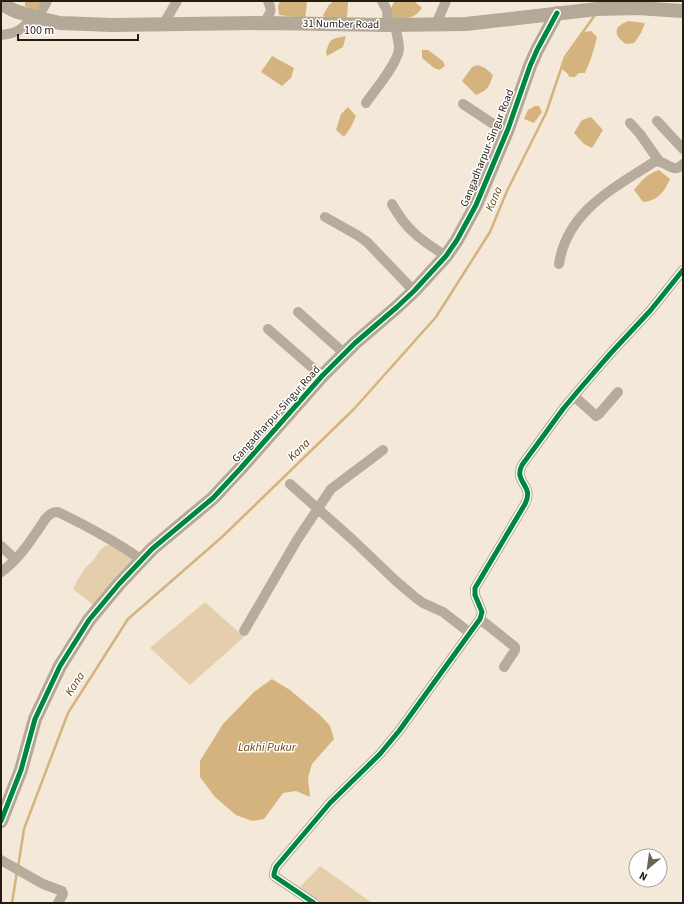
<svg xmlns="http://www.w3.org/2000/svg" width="684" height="904" viewBox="0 0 684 904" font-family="'Source Sans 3',sans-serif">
	<rect width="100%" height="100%" fill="#f4e8d8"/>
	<path fill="#e5ceab" d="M107,545L126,551L138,560L96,607L73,589L77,581L85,568L93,561L101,549Z
		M205,602L244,637L190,685L150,648Z
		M320,866L372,903H315L296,891Z"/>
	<path fill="#d5b37f" d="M25,1H44L36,11L25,6Z
		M280,1H306L307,4L305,18L279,15L278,6Z
		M334,1H346L348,2L347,17L334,23L325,20L323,15L329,5Z
		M395,1H414L422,8C413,20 406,18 392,20C391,13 390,7 395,1Z
		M628,21L645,23L641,33L634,43L626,44C613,35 613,27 628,21Z
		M591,31L597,37C594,50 590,62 585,73H579L575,77H569L568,74L562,69L566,58L584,32Z
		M346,36L343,47L327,56L326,53C330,38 331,39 346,36Z
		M422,50H428L443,61L445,66L439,70L434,68L422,58Z
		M272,56L294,68L291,78L282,86L261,72Z
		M478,65L485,68L493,75C489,87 488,90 476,95L462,81L472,67Z
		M535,106H539L542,112L534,123L524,119L528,110Z
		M348,107L356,116L351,127L344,137L336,130L341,114Z
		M591,117L603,130L592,148L584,144L574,133L582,120Z
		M659,170L670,179C664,192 658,201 643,202L634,190C642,180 647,174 659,170Z
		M272,679L290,690L321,716L330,726L334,739L312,764L308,778L310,797L296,791L283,793L264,819L252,821L236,815L215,797L200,777V761L223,724L254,692Z"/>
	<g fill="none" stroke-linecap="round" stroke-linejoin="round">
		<path stroke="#d5b37f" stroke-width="2.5" d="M18,867L24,829L68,713L128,619L222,537L354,409L436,317L490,232L507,191L546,113L565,57L595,15
			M12,903L17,872"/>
		<path stroke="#b7ac9c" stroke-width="10" d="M382,1L387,10L388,25
			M38,18L47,1
			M264,23C270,13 273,12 268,1
			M436,24L446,1
			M163,25L177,1
			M1,35C19,33 22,29 34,16
			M366,103C374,91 398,63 399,49C399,41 396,32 395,25
			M463,104L507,133
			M657,121L683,149
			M630,123L640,134L659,161
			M392,204C407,231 421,240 446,256
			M325,217L357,235L367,242L414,291
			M559,264C567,211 614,188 654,162C663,159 670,170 677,168C678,168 682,165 683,164
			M298,312L345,354
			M268,329L322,376
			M574,396L594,414L596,416L599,414L618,392
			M290,484L353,540L396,581L416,598L423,603L443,612L470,633
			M1,546L15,559
			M1,572C19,560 34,536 46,518C50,514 52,512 58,512C87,526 115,541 142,560
			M480,619L515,647V650L504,667
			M244,631L297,540L331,489L383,450
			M1,860L43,884L62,891L63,894L58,903
			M314,903L274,876V874L276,867L330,803L380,754L399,731L480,619L482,612L475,595V588L525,504C535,485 513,483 522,465L563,409L578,391L610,354L650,311L683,270"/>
		<path stroke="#b4a896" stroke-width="14" d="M1,4L15,11L38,18L60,23L112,25L264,23L388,25L466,24L597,9L637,8L683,11
			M1,821L21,770L35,719L60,666L89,620L119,584L152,549L213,498L240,469L322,376L355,343L397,307L414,291L446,256L457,240L476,205L508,129L530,66L537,50L557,13"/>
		<g stroke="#fff" stroke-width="8">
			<path id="cycleway" d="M1,821L21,770L35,719L60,666L89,620L119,584L152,549L213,498L240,469L322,376L355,343L397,307L414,291L446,256L457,240L476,205L508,129L530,66L537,50L557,13
				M314,903L274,876V874L276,867L330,803L380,754L399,731L480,619L482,612L475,595V588L525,504C535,485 513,483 522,465L563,409L578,391L610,354L650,311L683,270"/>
		</g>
		<use href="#cycleway" stroke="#00873e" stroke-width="5"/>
	</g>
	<g text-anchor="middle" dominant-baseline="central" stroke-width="3" stroke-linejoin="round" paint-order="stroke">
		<g font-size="11" fill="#241d12" stroke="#fff">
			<text transform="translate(341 24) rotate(1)">31 Number Road</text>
			<text transform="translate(487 148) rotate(-68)">Gangadharpur-Singur Road</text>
			<text transform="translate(276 414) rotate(-48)">Gangadharpur-Singur Road</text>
		</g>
		<g font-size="12" font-style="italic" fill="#62440f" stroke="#fff">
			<text transform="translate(494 199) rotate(-67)">Kana</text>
			<text transform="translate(299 450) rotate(-44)">Kana</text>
			<text transform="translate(75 684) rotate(-57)">Kana</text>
			<text x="267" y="747">Lakhi Pukur</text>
		</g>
	</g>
	<rect width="684" height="904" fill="none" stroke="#241d12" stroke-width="4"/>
	<g transform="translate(648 868) rotate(209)"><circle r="19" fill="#ffffff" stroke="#a7a5a0"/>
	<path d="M0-3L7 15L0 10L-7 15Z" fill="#6d6457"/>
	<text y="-6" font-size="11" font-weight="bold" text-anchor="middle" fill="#241d12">N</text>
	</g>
	<path d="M18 34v6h120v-6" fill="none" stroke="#241d12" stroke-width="2"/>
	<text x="24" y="34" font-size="12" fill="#241d12" stroke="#ffffff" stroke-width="3" paint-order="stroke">100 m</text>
</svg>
